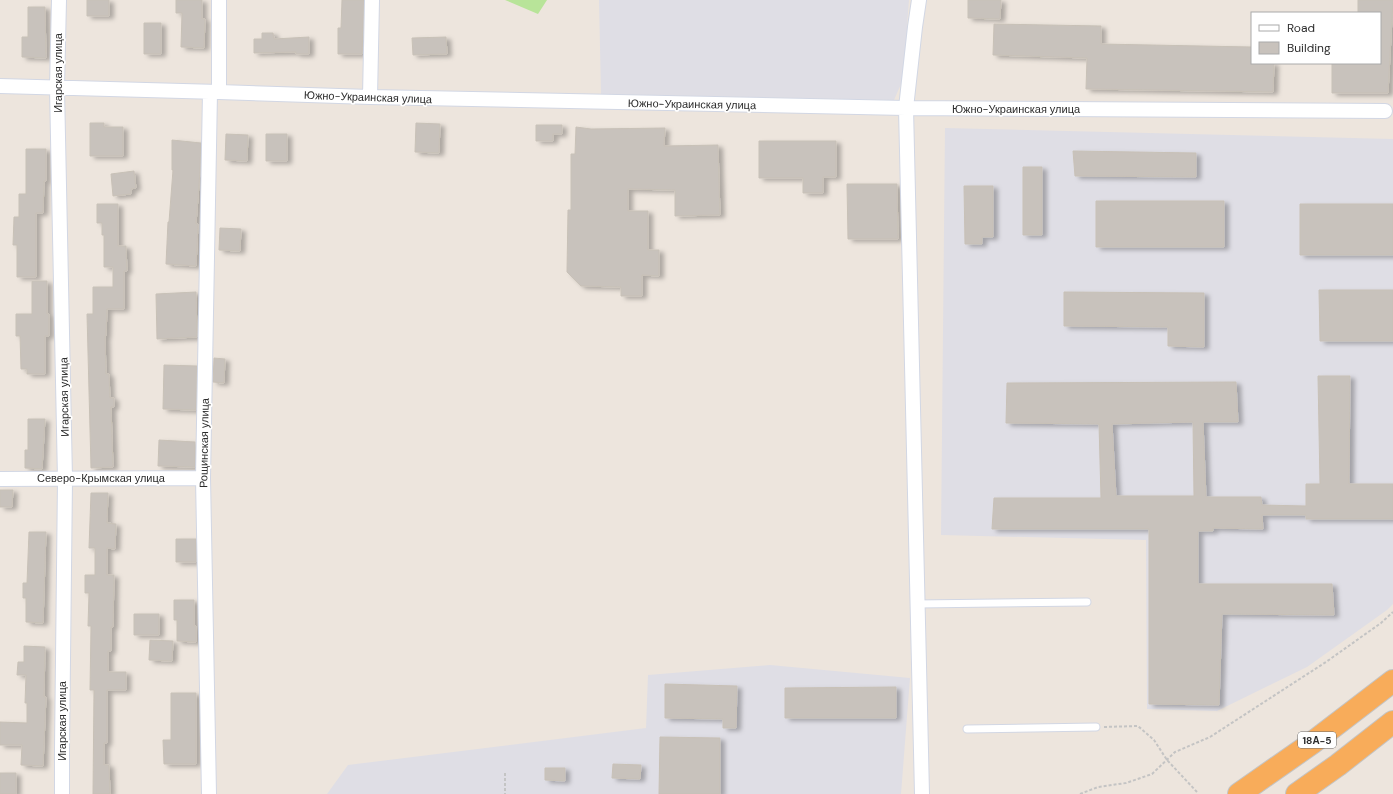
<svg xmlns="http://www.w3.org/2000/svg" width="1393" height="794" viewBox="0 0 1393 794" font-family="'DM Sans',sans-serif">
	<defs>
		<filter id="shadow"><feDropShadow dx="4.5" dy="2.5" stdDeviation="2" flood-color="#0004"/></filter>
	</defs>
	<rect width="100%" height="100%" fill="#ede5dd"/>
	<path fill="#dfdee5" d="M599,0H909L907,25L908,68L894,100L601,94Z
		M945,128L1393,139V604L1387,610L1307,667L1217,711L1147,709L1146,540L941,535Z
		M770,665L910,678L901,794H327L348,765L646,728L648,675Z"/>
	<path fill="#b8e499" d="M505,0H547L538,14Z"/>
	<path fill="#c8c2bc" stroke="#c8c1b7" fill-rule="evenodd" filter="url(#shadow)" d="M87,0H109V16H87Z
		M176,0H202V19H205L204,48L181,47L182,13H176Z
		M342,0H364L362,54H338V28H341Z
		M968,0H1001L1000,19L968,18Z
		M1358,0H1393L1388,93H1332V63H1380V13H1358Z
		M28,7H45L46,58L22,57V37H28Z
		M144,23H161V54H144Z
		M994,24L1101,26V44L1252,47V63H1274L1273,92L1086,89L1087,58L993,55Z
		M262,33H273L274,39L309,37V54H296V52L254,53V39H262Z
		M446,37L447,54L413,55L412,38Z
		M90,123H104V127H123V156H90Z
		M416,123L440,124L439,153L415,152Z
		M536,125H562V134H553V141H536Z
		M576,127L591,129L665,128L664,146L718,145L720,215L675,216V190L628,189V211H648V250H659V276L642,275V296H621V287L581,286L567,272L568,210H571V154H575Z
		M226,134L248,135L247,161L225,160Z
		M266,134H287V161H266Z
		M172,140L201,143L200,171L196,224H198L196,266L166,264L168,222H169L173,170H172Z
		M759,141H836V177H823V193H803V178H759Z
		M26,149H46V181H44L43,213H36V277H17V245H13L14,217H19V194H26Z
		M1073,151L1196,153V177L1075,176Z
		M1023,167H1042V235H1023Z
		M134,171L136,188L131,189V194L113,196L111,174Z
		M847,184H897L898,239H848Z
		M964,186H993V237H982V244H965Z
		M1096,201H1224V247H1096Z
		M97,204H118V246H126L127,271H124V309H107L106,336H105L106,374H109L110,398H114V407H111L113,467L91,468L87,314H93V287H113V267H104V235H102V223H97Z
		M1300,204H1393V255H1300Z
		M220,228L241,229L240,251L219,250Z
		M32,281H47V314H49V336H45V374H27V369H21L20,336H16V314H32Z
		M1319,290H1393V341H1320Z
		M196,292L197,337L157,339L156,294Z
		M1064,292L1204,293V347L1168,346V327L1064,326Z
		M214,358L225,359L224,383L213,382Z
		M164,365L197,366L196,410L163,409Z
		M1318,376H1350L1349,484H1393V519H1306V515H1262L1263,529L1213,528V531H1198V584H1332L1334,615L1222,614L1219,705L1149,704V529H992L994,498H1101L1099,424L1006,423L1007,383L1236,382L1238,422H1203L1206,497H1261L1262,505L1306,506V484H1320ZM1193,422L1194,496H1116L1112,424Z
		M28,419H45L42,469L25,468V450H28Z
		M159,440L195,442V467L158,466Z
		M0,490H13L12,507H0Z
		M91,493H108L107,523L116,524L115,549L107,548V575H114L113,627H111V651H108V672H126V690H107V743H104V765H109L110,794H93L94,690H90L91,626H88L89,593H85V575H95V548H89Z
		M29,532H46L43,623L26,622V598H23V583H27Z
		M176,539H196V562H176Z
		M174,600H194V626H196V642L177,641V620H174Z
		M134,614H159V635H134Z
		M150,640L173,641L172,661L149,660Z
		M24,646L45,647L44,697H46L43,766L21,765L22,745H0V722L27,723V703H25L26,675H17L18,662H24Z
		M665,684L737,686L736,728H723V719L665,718Z
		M896,687V718H785V688Z
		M171,693H196V764H164L163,740H171Z
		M660,737L720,738V794H659Z
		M613,764L641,765L640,779L612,778Z
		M545,768H565V781L545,780Z
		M0,773H16V794H0Z"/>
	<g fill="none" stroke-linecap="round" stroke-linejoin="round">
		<g stroke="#d2d7e4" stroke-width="9">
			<path id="service" d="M917,604L1087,602
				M967,729L1096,727"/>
		</g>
		<g stroke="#d2d7e4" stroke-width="16">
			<path id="minor" d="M59,0L57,88L65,479L62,750V794
				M919,0L915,27L906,108L922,794
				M0,86L219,92L370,97L906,108L1385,111
				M219,92V0
				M370,97L372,0
				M0,479L203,478
				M209,794L203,478L210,92"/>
		</g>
		<g stroke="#c4c4c4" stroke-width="24">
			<path id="trunk" d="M1239,794L1312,743L1393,681
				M1297,794L1338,765L1393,722"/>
		</g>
		<path stroke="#c4c4c4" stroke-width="2" stroke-dasharray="3 2" stroke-linecap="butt" d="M1104,727L1138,726L1154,740L1167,760L1197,792
			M505,773V794
			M1080,794L1098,787L1126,783L1152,774L1175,752L1210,737L1326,662L1381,623L1393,612"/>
		<use href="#service" stroke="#fff" stroke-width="7"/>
		<use href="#minor" stroke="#fff" stroke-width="14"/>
		<use href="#trunk" stroke="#f8ac5a" stroke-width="22"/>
	</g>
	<g text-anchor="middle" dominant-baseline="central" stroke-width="3.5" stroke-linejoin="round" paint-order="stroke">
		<rect fill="#fff" stroke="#6b6b6b" stroke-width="1" x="1298" y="732" width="38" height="16" rx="3"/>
		<g font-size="10" font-weight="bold" fill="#2b2b2b">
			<text x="1317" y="740">18А-5</text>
		</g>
		<g font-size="11" fill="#2b2b2b" stroke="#fff">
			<text transform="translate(58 73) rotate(-90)">Игарская улица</text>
			<text transform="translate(368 97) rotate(2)">Южно-Украинская улица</text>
			<text transform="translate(692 104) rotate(1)">Южно-Украинская улица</text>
			<text x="1016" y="109">Южно-Украинская улица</text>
			<text transform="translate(64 397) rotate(-91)">Игарская улица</text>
			<text transform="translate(204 443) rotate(-89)">Рощинская улица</text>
			<text x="101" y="478">Северо-Крымская улица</text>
			<text transform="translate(62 721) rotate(-90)">Игарская улица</text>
		</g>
	</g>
	<rect x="1251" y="12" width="130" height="52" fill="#ffffff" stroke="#aaaaaa"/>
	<rect x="1259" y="25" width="20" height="6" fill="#ffffff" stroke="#aaaaaa"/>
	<text x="1287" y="32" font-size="12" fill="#2b2b2b">Road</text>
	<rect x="1259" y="42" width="20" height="12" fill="#c8c2bc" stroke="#aaaaaa"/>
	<text x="1287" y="52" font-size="12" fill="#2b2b2b">Building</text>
</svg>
